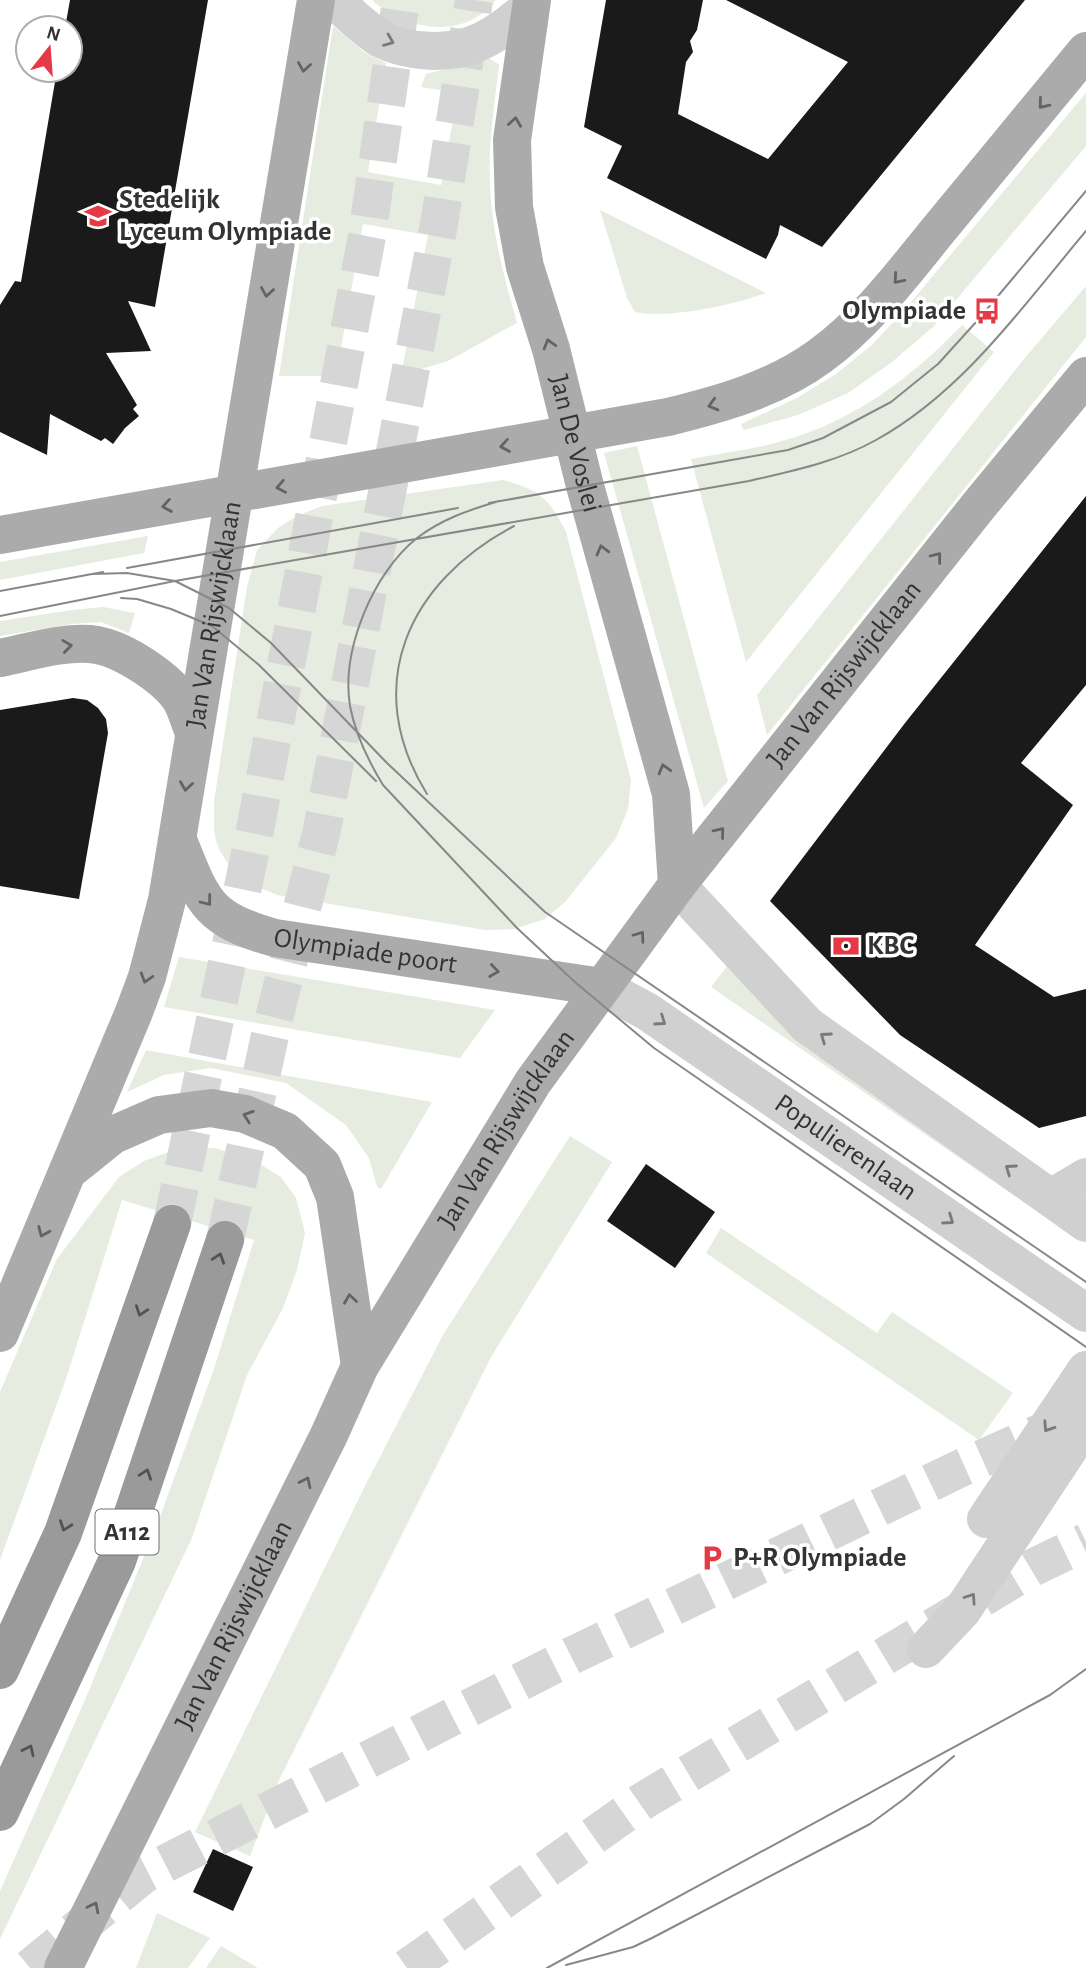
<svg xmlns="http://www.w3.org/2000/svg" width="1086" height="1968" viewBox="0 0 1086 1968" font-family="'Alegreya Sans',sans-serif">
	<rect width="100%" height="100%" fill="#fff"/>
	<path fill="#e6ecdf" d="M372,0H496C491,5 486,12 480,15C447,38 399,25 372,0Z
		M333,26L364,52L386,63L368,172L441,185L458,93L421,87L426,74L488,58L499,64C495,103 488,142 490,181C491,230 504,277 517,323L448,361L401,375L428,235L363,224L336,376H279Z
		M1086,93V146L934,326L892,362L848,393L798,415L744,430L741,424L797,398L836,374L872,345L906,308Z
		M600,210L766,293C733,305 669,319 635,312L627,298Z
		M1086,286V337L767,735L757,695L1024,359Z
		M962,325L994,352L746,662L691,459C721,453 753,450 782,441C854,421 911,378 962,325Z
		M637,446L728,781L704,808L604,453Z
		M503,480C540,490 549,498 566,532L631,780L628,809L616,838L565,902L545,919L514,929L485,930L277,895C250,884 221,867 215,836C213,825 215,813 214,802L247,587L257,550L278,528L297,516L322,506Z
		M148,536L144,553L0,580V562Z
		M103,607L135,613L129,633L101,622L72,624L0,636V621L72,610Z
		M179,957L495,1010L460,1058L164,1007Z
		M732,960L856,1078L1086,1245L711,987Z
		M146,1050L432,1102L381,1189L377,1187L369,1158L346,1125L286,1083L211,1068L164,1075L127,1092Z
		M570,1136L612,1162L491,1357L280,1778L250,1856L195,1832L367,1482L443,1335Z
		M215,1148L255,1161L281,1177L296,1198L305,1233L297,1270L283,1308L247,1375L192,1538L0,1939V1891L85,1700L157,1525L214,1369L254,1240L122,1200L67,1376L0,1560V1392L57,1259L119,1177L144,1161L174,1150Z
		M721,1228L877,1333L892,1312L1013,1393L979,1440L706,1253Z
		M157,1913L210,1938L188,1968H136Z
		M221,1946L258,1968H206Z"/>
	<path fill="#1a1a1a" d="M70,0H208L155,307L128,301L151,351L106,353L137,405L133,409L139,416L125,428L113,444L105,438L101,441L50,414L47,455L0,432V305L15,281L21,282L57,70H70V28H65Z
		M606,0H703L697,30L690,41L693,52L686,62L678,114L768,159L848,62L726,0H1025L822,247L780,225L778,235L766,259L607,178L622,146L584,127Z
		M1086,496V685L1021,763L1073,805L975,945L1054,997L1086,989V1116L1039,1128L900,1035L770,901L905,723Z
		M73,698L87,700L98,708L106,719L108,733L79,899L0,886V710Z
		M646,1164L715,1212L675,1268L607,1221Z
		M213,1849L253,1867L233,1911L193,1892Z"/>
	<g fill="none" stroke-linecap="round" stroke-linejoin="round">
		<path stroke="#d6d6d6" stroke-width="38" stroke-dasharray="38 19" stroke-linecap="butt" d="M172,1224L256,825L367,236L401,0
			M225,1240L273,1022L321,834L439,224L474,0
			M30,1968L143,1875L573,1655L961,1468L1062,1423
			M407,1968L643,1801L1032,1568L1086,1542"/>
		<g stroke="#d0d0d0" stroke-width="38">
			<path d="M334,0C349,13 364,29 381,39C408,53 449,55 477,43C497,35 514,20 531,6"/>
			<path d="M677,885L807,1025L1086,1223"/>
			<path id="s1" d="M602,987L648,1012L1086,1313"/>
			<path d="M1051,1198L1086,1177"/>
			<path d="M986,1519L1086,1370"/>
			<path d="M926,1649L962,1611L1086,1423"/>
		</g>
		<g stroke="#ababab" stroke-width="38">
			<path id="s2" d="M532,0L512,140L514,207L525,267L551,349L585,486L671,794L677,885"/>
			<path d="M0,535L668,417C721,404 775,389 820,356C867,322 904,272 940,228C989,169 1037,110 1086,51"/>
			<path d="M0,658C30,652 67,640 97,645C124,650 169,679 182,702C187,712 190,723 194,733"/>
			<path id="s3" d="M178,840C203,903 207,919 275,938L602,987"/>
			<path d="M72,1168L113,1135L159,1115L211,1108L245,1114L285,1131L322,1165L335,1197L360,1366"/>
			<path id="s4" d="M0,1333L134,1012L147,977L167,900L316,0"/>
			<path id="s5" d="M63,1968L329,1435L360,1366L533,1082L677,885L980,504L1086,376"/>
		</g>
		<path stroke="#9a9a9a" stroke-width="38" d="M0,1670L63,1533L172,1224
			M0,1812L117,1561L225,1240"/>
		<path stroke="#888" stroke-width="2" d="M499,501C469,510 442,519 417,538C373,573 341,650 350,706C355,733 369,762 383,785L517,928L576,983L654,1048L1086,1347
			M489,503L788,450L823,438L891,402L938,364L977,321L1086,191
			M127,568L458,508
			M93,574L127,573L175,581L229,608L271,643L387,763L545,912L1086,1282
			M0,591L103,572
			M121,598L137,599L171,609L212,626L259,665L376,781
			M0,616L175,581L749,481C792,471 837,462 876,440C963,392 1023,306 1086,231
			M427,794C360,686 408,582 514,526
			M566,1965L633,1947L652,1938L870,1824L904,1799L954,1756
			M547,1968L1050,1695L1086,1669"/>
	</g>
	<defs><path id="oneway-chevron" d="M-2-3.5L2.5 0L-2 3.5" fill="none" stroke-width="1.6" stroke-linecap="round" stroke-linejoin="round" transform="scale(1.75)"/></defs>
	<g stroke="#7a7a7a">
		<use href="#oneway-chevron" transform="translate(389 41) rotate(22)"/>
		<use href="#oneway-chevron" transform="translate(661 1021) rotate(35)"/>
		<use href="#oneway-chevron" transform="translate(825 1037) rotate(-145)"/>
		<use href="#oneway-chevron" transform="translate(1010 1169) rotate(-145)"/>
		<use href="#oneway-chevron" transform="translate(949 1220) rotate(35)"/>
		<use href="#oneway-chevron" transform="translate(1048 1427) rotate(123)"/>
		<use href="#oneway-chevron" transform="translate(971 1598) rotate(-56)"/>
	</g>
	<g stroke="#636363">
		<use href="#oneway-chevron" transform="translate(304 67) rotate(99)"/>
		<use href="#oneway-chevron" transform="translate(1043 104) rotate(129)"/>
		<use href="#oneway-chevron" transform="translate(515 122) rotate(-82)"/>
		<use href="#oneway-chevron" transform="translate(898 279) rotate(131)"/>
		<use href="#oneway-chevron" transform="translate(267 292) rotate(99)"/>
		<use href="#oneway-chevron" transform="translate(549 344) rotate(-106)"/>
		<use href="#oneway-chevron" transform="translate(713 405) rotate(164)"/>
		<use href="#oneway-chevron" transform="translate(505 446) rotate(170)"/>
		<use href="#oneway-chevron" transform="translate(281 487) rotate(169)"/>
		<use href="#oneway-chevron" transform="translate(167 506) rotate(170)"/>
		<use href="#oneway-chevron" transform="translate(602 550) rotate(-105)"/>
		<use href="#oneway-chevron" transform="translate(937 557) rotate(-52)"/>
		<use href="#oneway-chevron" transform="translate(67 646) rotate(-7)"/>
		<use href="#oneway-chevron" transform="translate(664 769) rotate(-106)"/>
		<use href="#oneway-chevron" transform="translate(186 786) rotate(98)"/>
		<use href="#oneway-chevron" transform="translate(720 832) rotate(-51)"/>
		<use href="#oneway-chevron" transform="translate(207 901) rotate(52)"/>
		<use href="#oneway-chevron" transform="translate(640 936) rotate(-54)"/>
		<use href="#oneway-chevron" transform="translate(494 971) rotate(8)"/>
		<use href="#oneway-chevron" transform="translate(146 978) rotate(107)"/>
		<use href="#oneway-chevron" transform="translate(248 1116) rotate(-161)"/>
		<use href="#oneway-chevron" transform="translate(43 1232) rotate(113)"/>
		<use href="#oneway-chevron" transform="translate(350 1299) rotate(-98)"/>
		<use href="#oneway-chevron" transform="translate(306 1482) rotate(-64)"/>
		<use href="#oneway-chevron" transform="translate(94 1907) rotate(-63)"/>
	</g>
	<g stroke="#525252">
		<use href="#oneway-chevron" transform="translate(219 1258) rotate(-71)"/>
		<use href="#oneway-chevron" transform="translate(141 1311) rotate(109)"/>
		<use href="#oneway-chevron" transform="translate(146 1474) rotate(-71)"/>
		<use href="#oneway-chevron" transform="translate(65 1526) rotate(110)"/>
		<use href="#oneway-chevron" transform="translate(29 1750) rotate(-65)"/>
	</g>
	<defs>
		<g id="school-bare" transform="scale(2.1)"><path d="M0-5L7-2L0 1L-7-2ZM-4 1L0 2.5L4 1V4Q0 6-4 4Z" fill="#e63946" stroke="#fff" stroke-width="2.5" paint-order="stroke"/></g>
		<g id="bus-bare" transform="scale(2.1)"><path d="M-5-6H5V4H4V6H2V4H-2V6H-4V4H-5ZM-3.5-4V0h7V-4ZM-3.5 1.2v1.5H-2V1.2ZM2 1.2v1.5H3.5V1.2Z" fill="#e63946" stroke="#fff" stroke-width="2.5" paint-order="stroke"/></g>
		<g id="bank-bare" transform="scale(2.1)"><path d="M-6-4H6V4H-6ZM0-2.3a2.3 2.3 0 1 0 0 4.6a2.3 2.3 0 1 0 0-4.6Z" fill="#e63946" stroke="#fff" stroke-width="2.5" paint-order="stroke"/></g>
		<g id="parking-bare" transform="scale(2.1)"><path d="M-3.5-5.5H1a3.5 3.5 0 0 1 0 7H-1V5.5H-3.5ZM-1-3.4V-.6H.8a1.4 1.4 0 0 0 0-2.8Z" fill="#e63946" stroke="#fff" stroke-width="2.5" paint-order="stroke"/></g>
	</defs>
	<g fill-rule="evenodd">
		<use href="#school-bare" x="98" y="216"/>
		<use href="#bus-bare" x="987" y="311"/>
		<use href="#bank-bare" x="846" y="946"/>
		<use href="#parking-bare" x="712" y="1558"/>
	</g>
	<g text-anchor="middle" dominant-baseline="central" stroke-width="7" stroke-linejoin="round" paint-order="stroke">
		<rect fill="#fff" stroke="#707070" stroke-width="2" x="95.5" y="1509.5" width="63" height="45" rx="5"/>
		<g font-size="26" font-weight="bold" fill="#333">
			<text x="127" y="1532">A112</text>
		</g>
		<g font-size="28" font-weight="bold" fill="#333" stroke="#fff" text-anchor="start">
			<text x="119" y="200">Stedelijk<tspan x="119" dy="32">Lyceum Olympiade</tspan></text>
			<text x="966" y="311" text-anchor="end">Olympiade</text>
			<text x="867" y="946">KBC</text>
			<text x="733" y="1558">P+R Olympiade</text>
		</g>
		<g font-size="28" fill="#333" stroke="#fff">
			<text stroke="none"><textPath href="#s2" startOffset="453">Jan De Voslei</textPath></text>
			<text stroke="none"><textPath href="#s4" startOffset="754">Jan Van Rijswijcklaan</textPath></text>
			<text stroke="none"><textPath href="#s5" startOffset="1517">Jan Van Rijswijcklaan</textPath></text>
			<text stroke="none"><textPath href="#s3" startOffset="238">Olympiade poort</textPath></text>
			<text stroke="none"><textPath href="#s5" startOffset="950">Jan Van Rijswijcklaan</textPath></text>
			<text stroke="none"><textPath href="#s1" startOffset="292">Populierenlaan</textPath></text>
			<text stroke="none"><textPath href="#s5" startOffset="383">Jan Van Rijswijcklaan</textPath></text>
		</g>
	</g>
	<g transform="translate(49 49) rotate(17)"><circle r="33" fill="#ffffff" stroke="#adadad" stroke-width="2"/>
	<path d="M0-5L12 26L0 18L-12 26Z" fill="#e63946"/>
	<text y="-10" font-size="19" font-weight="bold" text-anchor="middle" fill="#333333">N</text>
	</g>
</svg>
